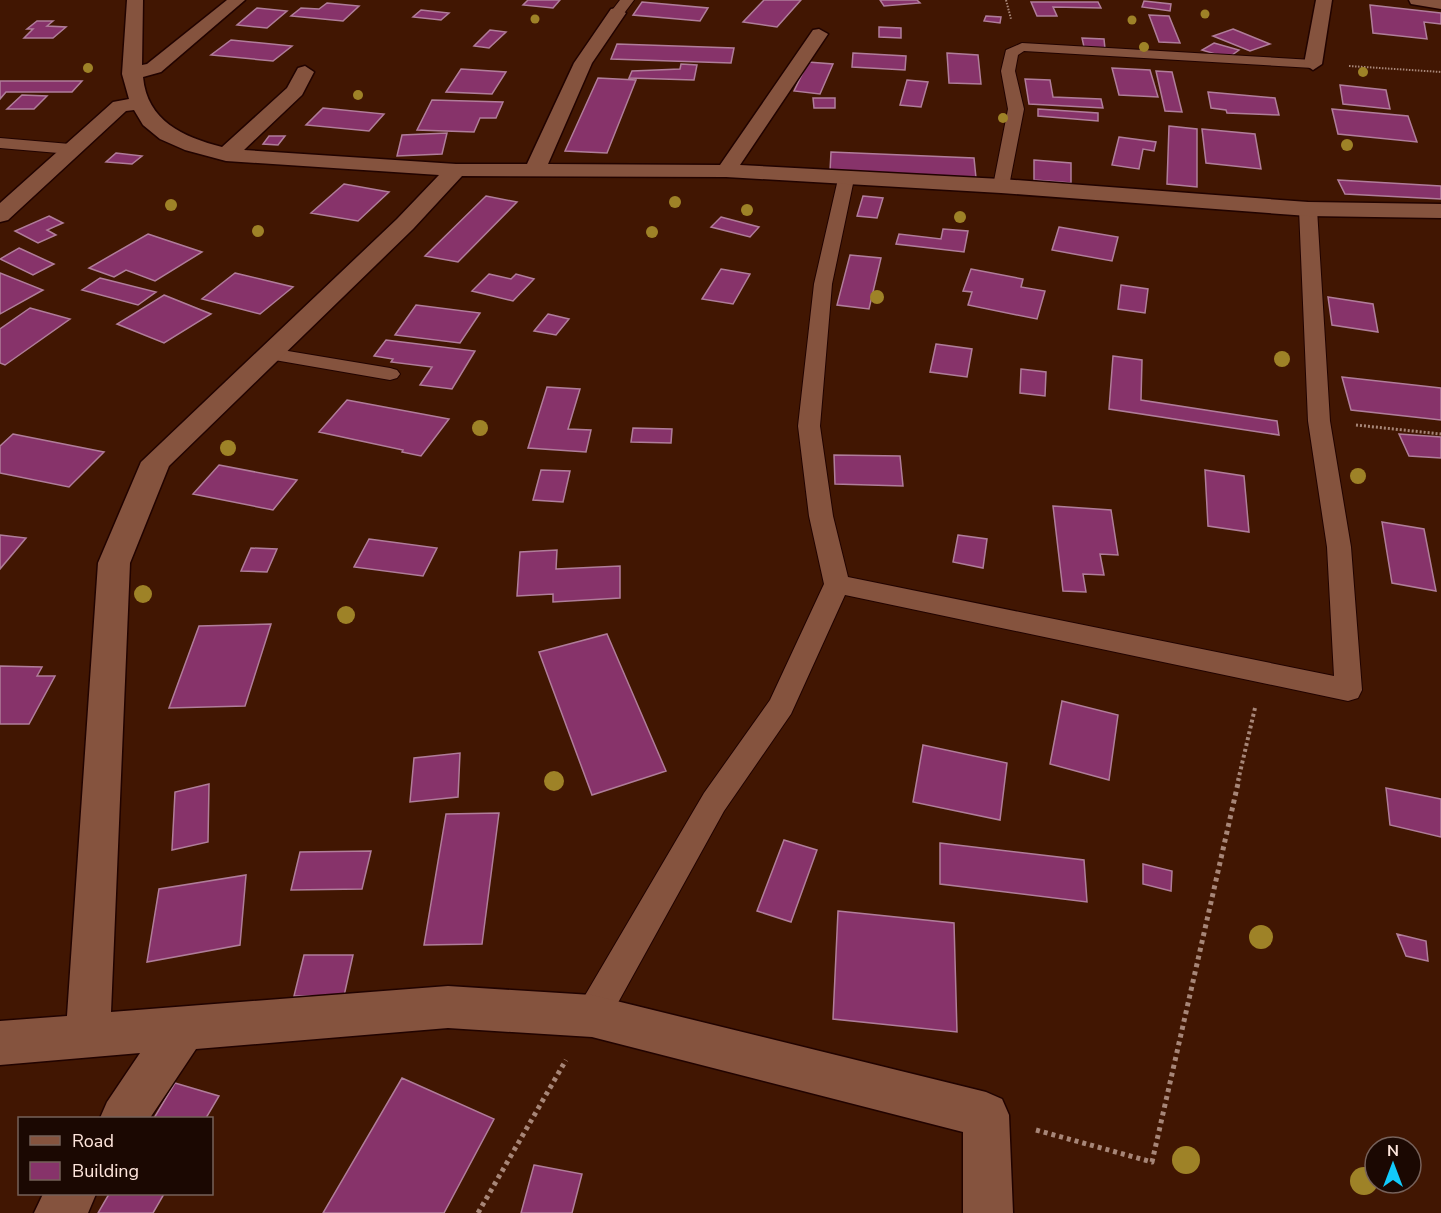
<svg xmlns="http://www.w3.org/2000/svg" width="1441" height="1213" viewBox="0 0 1441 1213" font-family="'Nunito Sans',sans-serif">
	<rect width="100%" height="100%" fill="#411602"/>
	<path fill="#87336a" stroke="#b07d9a" stroke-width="1.5" d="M528,0H560L553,8L523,5Z
		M764,0H801L777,27L743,22Z
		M880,0H917L920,3L884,6Z
		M1144,1L1171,4L1170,11L1142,7Z
		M642,2L708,8L700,21L633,15Z
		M1031,2H1098L1101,8L1053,7L1057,16H1037Z
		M327,3L359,6L343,21L291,16L301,8L319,9Z
		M1370,5L1441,13V24L1424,22L1427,39L1373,33Z
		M257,8L287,11L267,28L237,25Z
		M421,10L449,13L441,20L413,17Z
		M1149,15L1169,16L1180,43L1159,42Z
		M986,16L1001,17L1000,23L984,21Z
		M37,21H53L47,26L66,27L53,38H24L33,29H27Z
		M879,27L901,28V38L879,37Z
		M1233,29L1270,44L1250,51L1213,36Z
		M490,30L506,32L489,48L474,46Z
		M1082,38L1104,39L1105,49L1084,47Z
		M231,40L292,46L273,61L211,55Z
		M1214,43L1239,50L1228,58L1202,50Z
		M617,44L734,48L731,63L611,59Z
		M853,53L906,56L905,70L852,67Z
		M947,53L978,55L981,84L949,83Z
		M808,62L833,64L820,94L794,91Z
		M681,64L697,65L694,80L629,78L632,71L680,69Z
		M1112,68L1150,70L1158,97L1119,95Z
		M461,69L506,72L492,94L446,92Z
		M1156,71L1172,72L1182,112L1165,111Z
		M598,78L636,80L607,153L565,151Z
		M1025,79L1050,80L1053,97L1101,99L1103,108L1029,104Z
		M907,80L928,82L921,107L900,105Z
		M0,81H82L72,92H6L0,99Z
		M1340,85L1386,90L1390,109L1343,104Z
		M1208,92L1275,98L1279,115L1227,113L1226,110L1211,108Z
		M22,95L47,96L34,109H7Z
		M813,98H835V108H814Z
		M432,100L503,102L496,118H480L474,132L417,130Z
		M323,108L384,114L369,131L306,125Z
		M1038,109L1098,113V121L1038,116Z
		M1332,109L1408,116L1417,142L1338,134Z
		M1169,126L1197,129V187L1167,184Z
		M1202,129L1255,134L1261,169L1206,163Z
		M447,133L442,154L397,156L402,135Z
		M269,136H285L278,145L263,144Z
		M1119,137L1156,142L1154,151L1143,149L1139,169L1112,165Z
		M831,152L974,158L976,178L830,171Z
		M116,153L142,156L132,164L106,162Z
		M1034,160L1071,163V183L1034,180Z
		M1338,180L1441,186V199L1345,194Z
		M344,184L389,192L358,221L311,213Z
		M486,196L517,202L458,262L425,256Z
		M863,196L883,198L877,218L857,216Z
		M49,216L63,223L47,230L56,235L38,243L15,231Z
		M721,217L759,227L750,237L711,227Z
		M1059,227L1118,237L1112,261L1052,250Z
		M943,229L968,231L964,252L896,244L899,234L941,239Z
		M148,234L202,252L155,281L126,270L114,277L89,268Z
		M19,248L54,264L33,275L0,259Z
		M850,255L881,258L869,309L837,305Z
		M721,269L750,274L733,304L702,299Z
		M971,269L1023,279L1021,287L1045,291L1037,319L968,305L972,292L963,291Z
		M0,273L43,290L0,314Z
		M235,273L293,287L260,314L202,299Z
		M489,274L511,279L516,274L534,279L513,301L472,291Z
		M100,278L156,292L138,305L82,290Z
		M1121,285L1148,289L1145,313L1118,309Z
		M164,295L211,314L164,343L117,324Z
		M1328,297L1373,304L1378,332L1332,325Z
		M416,305L480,313L460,343L395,335Z
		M30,308L70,319L5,365L0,363V329Z
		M548,314L569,319L556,335L534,331Z
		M386,340L475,351L452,389L420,385L432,367L391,362L393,359L374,356Z
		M936,344L972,349L967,377L930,372Z
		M1113,356L1142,360L1141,400L1277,421L1279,435L1109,409Z
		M1021,369L1046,372L1045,396L1020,393Z
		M1342,377L1441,388V420L1351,410Z
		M547,387L580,389L568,429L591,430L586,452L528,448Z
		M347,400L449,419L421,456L402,452L403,450L319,432Z
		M633,428L672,429L671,443L631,442Z
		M13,434L104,452L69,487L0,473V446Z
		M1399,434L1441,437V458L1409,456Z
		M834,455L900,456L903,486L835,484Z
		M219,465L297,480L273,510L193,494Z
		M541,470L570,471L563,502L533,500Z
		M1205,470L1244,476L1249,532L1208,526Z
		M1053,506L1111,510L1118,555L1100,554L1104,575L1083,574L1086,592L1063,591Z
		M1382,522L1424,529L1436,591L1392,583Z
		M0,535L26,538L0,569Z
		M958,535L987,539L983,568L953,562Z
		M369,539L437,548L423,576L354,567Z
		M251,548L277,549L267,572L241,571Z
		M557,550L556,569L620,566V598L553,602V594L517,596L520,552Z
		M271,624L245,706L169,708L199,626Z
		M607,634L666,771L592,795L539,652Z
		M0,666L42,667L37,676H55L29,724H0Z
		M1062,701L1118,715L1109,780L1050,764Z
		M923,745L1007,763L1000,820L913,802Z
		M460,753L458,797L410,802L414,758Z
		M209,784L208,842L172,850L175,792Z
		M1386,788L1441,799V837L1390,825Z
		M499,813L482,944L424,945L446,814Z
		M784,840L817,850L791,922L757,911Z
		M940,843L1084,860L1087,902L940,884Z
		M371,851L362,889L291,890L300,852Z
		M1143,864L1172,871L1171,891L1143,884Z
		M246,875L240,945L147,962L159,889Z
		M838,911L954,923L957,1032L833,1019Z
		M1397,934L1426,941L1428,961L1406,956Z
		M304,955H353L344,996H294Z
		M402,1078L494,1119L444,1213H323Z
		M175,1083L219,1096L206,1118H154Z
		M534,1165L582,1174L572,1213H521Z
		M109,1194H164L153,1213H98Z"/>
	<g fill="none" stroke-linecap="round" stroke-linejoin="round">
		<g stroke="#210300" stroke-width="2">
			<path id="lane" d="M620,0H634L622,16H612L610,13Z
				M1022,43L1313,60L1320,64L1313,68L1024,51L1018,55L1015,71L1024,109L1009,186L1001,191L993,186L1008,109L1001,71L1006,50Z
				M0,138L70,144L78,149L70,154L0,148Z
				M846,174L854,179L832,284L820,426L833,516L848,577L1334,676L1327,547L1308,421L1299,209L1302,205H1314L1317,209L1330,421L1351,547L1362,690L1358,698L1348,701L845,595L791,714L724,811L604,1028L592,1032L580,1028L575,1016L580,1004L704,793L770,700L824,584L809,516L798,426L814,284L838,179Z
				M270,348L390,368L397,370L400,374L397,378L390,380L263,358L260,354L263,350Z"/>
		</g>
		<g stroke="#210300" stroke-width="3">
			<path id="street" d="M127,0H143L142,65L147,64L227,0H245L161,72L143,77C147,121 183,137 222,147L287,88L298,68L305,66L314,72L302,95L244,150L456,164H527L574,63L611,9L617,8L626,13L592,63L548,164L720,165L813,30L819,29L828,34L740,165L1001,179L1308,202L1441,204V218L1308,216L1001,193L726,177L462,176L413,229L169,466L130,563L111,1012L448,986L592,995L986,1092L1002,1099L1009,1115L1013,1213H963V1132L592,1037L448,1028L196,1049L150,1118H100L107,1102L140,1053L0,1065V1021L67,1016L98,563L141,462L397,219L439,175L226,161L185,150L160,139L143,125L134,110L126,111L8,220L0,222V203L113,102L129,99L122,74Z
				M1316,0H1332L1322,64L1313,70L1304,64Z
				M1409,0H1441V9L1411,4Z
				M43,1194H96L88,1213H34Z"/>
		</g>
		<path stroke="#a78678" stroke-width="2" stroke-dasharray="1.5 1.5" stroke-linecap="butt" d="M1006,0L1011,19
			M1349,66L1441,72"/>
		<path stroke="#a78678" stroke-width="3" stroke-dasharray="2 2" stroke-linecap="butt" d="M1356,425L1441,434"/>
		<path stroke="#a78678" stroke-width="4" stroke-dasharray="3 3" stroke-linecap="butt" d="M1238,781L1255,708"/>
		<path stroke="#a78678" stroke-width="5" stroke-dasharray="4 4" stroke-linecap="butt" d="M1036,1130L1152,1162L1239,779
			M478,1213L566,1060"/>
		<use href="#lane" fill="#85533e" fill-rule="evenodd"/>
		<use href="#street" fill="#85533e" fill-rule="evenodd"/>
	</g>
	<g fill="#9e8227">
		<circle cx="1205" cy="14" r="4.5"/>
		<circle cx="535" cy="19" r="4.5"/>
		<circle cx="1132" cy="20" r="4.5"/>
		<circle cx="1144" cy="47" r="5"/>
		<circle cx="88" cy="68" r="5"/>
		<circle cx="1363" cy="72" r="5"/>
		<circle cx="358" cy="95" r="5"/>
		<circle cx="1003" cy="118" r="5"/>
		<circle cx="1347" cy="145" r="6"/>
		<circle cx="675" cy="202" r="6"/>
		<circle cx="171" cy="205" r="6"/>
		<circle cx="747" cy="210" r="6"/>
		<circle cx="960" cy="217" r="6"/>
		<circle cx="258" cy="231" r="6"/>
		<circle cx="652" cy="232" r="6"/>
		<circle cx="877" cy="297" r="7"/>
		<circle cx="1282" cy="359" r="8"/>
		<circle cx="480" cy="428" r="8"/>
		<circle cx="228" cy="448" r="8"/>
		<circle cx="1358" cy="476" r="8"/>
		<circle cx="143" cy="594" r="9"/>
		<circle cx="346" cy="615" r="9"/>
		<circle cx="554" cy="781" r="10"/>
		<circle cx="1261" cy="937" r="12"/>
		<circle cx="1186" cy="1160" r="14"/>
		<circle cx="1364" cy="1181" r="14"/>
	</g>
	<rect x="18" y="1117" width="195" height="78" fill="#1b0802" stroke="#76615a" stroke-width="1.5"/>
	<rect x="30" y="1136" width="30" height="9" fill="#85533e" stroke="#76615a" stroke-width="1.5"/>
	<text x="72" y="1147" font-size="18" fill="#ffe6dd">Road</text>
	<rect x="30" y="1162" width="30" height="18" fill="#87336a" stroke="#76615a" stroke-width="1.5"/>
	<text x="72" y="1177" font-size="18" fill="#ffe6dd">Building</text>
	<g transform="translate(1393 1165)"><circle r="28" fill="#1b0802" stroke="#76615a" stroke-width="1.5"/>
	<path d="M0-4.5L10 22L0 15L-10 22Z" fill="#12cafb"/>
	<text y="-9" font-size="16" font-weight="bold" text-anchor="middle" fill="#ffe6dd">N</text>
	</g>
</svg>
